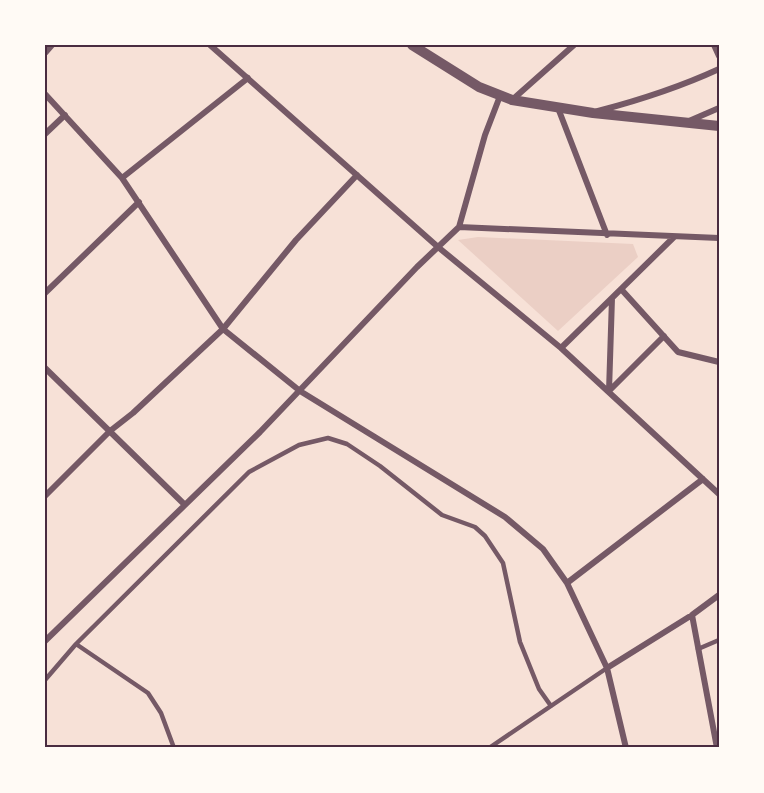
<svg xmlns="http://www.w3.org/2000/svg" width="764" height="793" viewBox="0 0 764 793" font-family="'PT Serif',serif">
	<rect width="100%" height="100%" fill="#f7e1d7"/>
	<path fill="#ebcfc5" d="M478,237L633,244L638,257L558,331L458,240Z"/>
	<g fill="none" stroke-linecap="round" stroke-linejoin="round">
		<path stroke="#755966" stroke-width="4.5" d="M76,644L148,693L161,713L174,748
			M698,649L719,640
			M45,680L76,644L249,472L299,445L328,438L347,444L380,466L442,515L475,527L485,536L503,563L520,642L539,689L551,706
			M489,748L607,668"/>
		<path stroke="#755966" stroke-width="6" d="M210,45L438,247L561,348L719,494
			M714,45L719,56
			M45,53L52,45
			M45,94L122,178L223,329L300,391L505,517L543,549L567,583L607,668L626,748
			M512,100L574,45
			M558,108L607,235
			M598,111C640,100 680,87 719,69
			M689,121L719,108
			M45,134L65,115
			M122,178L248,78
			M459,227L719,238
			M621,289L678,352L719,362
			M45,293L139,202
			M612,298L609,391L664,336
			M561,348L674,237
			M45,368L185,505
			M45,496L110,431L133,413L223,329L296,240L357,175
			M567,583L703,479
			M692,615L717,748
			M45,641L260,432L417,267L459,227L485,135L500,96
			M607,668L692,615L719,595"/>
		<path stroke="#755966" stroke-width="10" d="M412,45L479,87L512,100L593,113L719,126"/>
	</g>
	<rect width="764" height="793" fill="none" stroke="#fffaf5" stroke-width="93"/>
	<rect x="46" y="46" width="672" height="700" fill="none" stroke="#4a2c40" stroke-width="2"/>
</svg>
